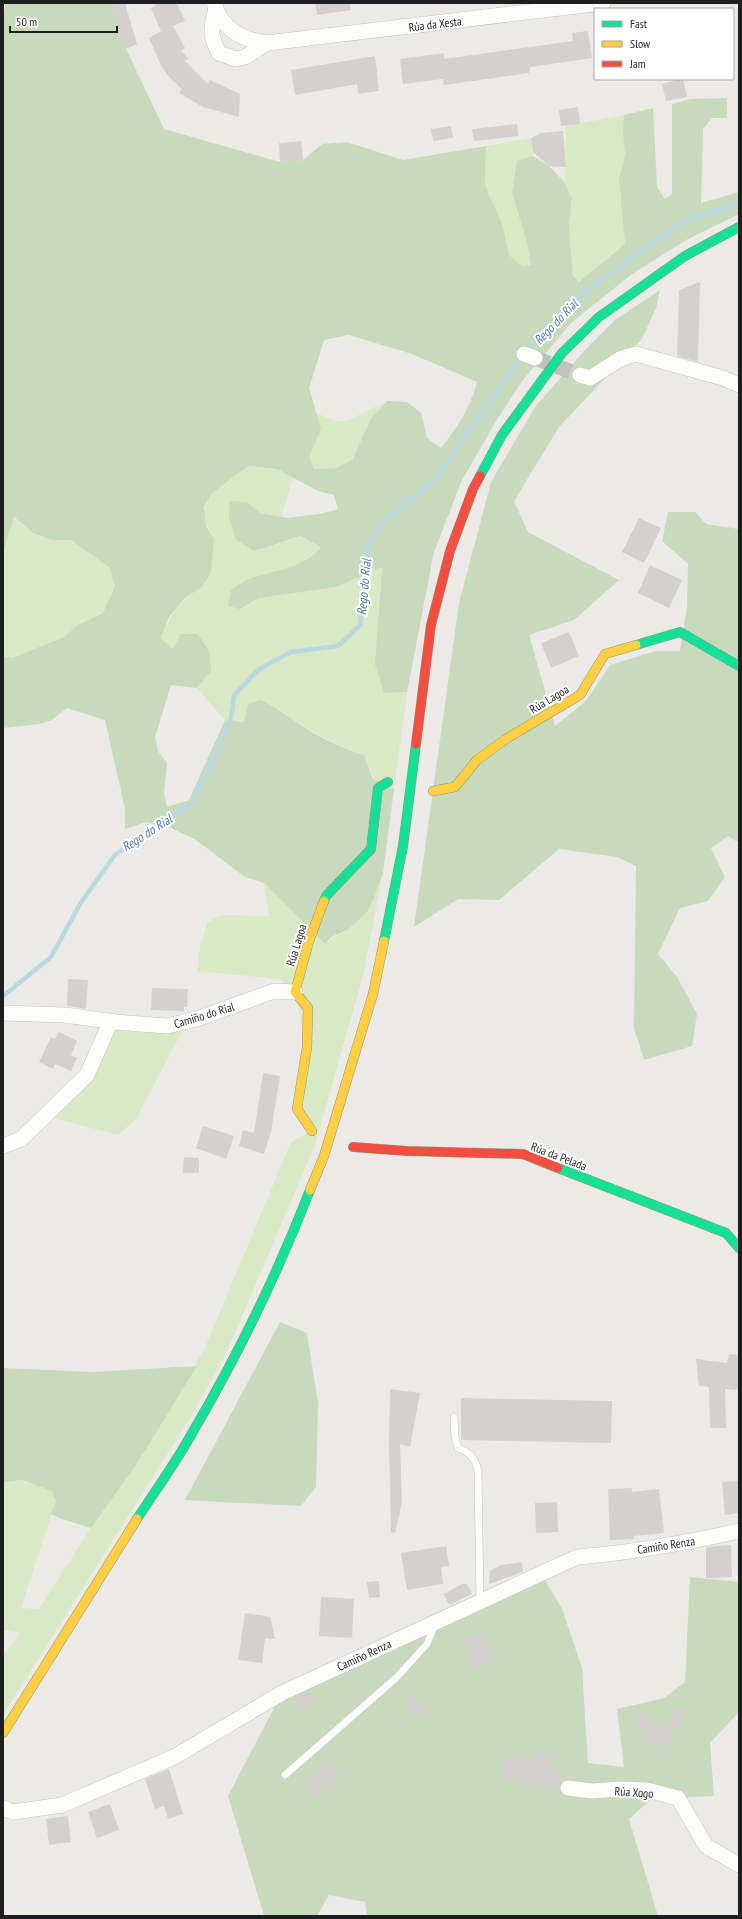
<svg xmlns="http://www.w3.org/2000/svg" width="742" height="1919" viewBox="0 0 742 1919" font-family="'PT Sans Narrow',sans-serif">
	<rect width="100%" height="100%" fill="#eceae7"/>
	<path fill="#d9e9c5" d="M624,115L623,133L625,154L619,179L625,244L579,282L573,276L569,228L572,199L565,183L566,126Z
		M531,138L533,156L517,161L531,265L523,268L509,255L503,226L485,185L486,146Z
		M387,401L370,420L353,459L336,468L314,469L308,457L321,429L316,413L336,421L349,420Z
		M248,466L277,469L293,478L281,517L260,513L247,502L269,547L302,536L321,547C304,568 273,573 248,579L240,609L262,597L336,587L382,567L378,614L384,693L407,692L394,789L378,788L364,755C334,745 306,729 280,710L244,722L225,720L197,688L211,671L173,649L161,638C171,614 179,602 201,588L214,539C189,499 219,488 248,466Z
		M13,517L30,531L52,540H71L110,567L115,586L103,613L78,625L64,637L12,658L3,656V553Z
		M383,873L363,976L315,1145L227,1352L192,1415L3,1715V1655L20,1633L3,1630V1482L21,1480L52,1491L56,1501L21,1608L39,1609L91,1528L136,1465L204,1350L291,1142L312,1131L297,1109L307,1047L295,992L280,979L197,971L200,948L207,923L221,915L269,916L264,883L325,944C333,935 341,936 349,929C369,913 374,897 383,873Z
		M111,1021L187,1022L136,1119L118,1135L46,1116L87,1075Z"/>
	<path fill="#c7dabc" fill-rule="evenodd" d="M5,3H112L117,30L164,129L280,162L303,160L322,144L347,142L403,160L486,146L485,185L503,226L509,255L523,267L531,265L527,243L512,192L517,161L533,156L549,166L565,183L572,199L569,228L573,276L579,282L625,244L619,179L625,154L623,133L624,115L653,108L657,187L665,199L672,194V104L691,99L727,98V118H712L703,129L701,203L739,192V214L688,239L632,274L571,323L523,380L498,418L462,480L434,552L407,692L384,693L375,664L382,567L336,587L259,598L240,609L228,606L231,590C236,587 243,581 249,579C274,570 304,569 321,547L301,536C285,540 270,548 253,550L236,540L229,516L230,501L247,502L260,513L287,518L320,514L338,509L334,495L318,491L277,469L248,466L212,493L204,507L206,526L214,539L211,573L201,588L185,598L169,617L161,638L173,649L181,634H198L209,651L211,671L197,688L171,685L155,737L158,751L167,763L164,792L167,807L189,800L225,720L244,722L248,704L261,700C275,707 286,715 298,723C317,737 342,748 364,755L373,779L394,789L383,873L375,895L367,912L348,930L331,937L325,944L264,883L245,877L196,840L167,826L146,822L125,829V809L105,720L67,708L52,720L39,724L3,728V656L12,658L64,637L78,625L103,613L115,586L109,567L71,540H52L33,533L14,517L3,553V25ZM349,335L412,354L477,382C469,410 459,425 441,448L427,438L421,413L407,402L387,401L370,420L353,459L336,468L314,469L309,457L321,429L309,388L324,340Z
		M660,290L656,308L642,339L559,427L514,501L528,532L619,580L574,620L529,635L555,726L586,701L610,665L656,651H680L687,606L688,564L662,541L668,512H695L706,524L739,529V843L728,836L711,848L725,877L708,901L680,908L658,954L677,977L697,1014L692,1046L644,1060L634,1028L636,866L617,857L559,849L499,900L458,899L414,927L459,603L491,482L535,407L585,350L615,320Z
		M280,1322L307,1333L318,1403L316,1487L301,1506L185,1500Z
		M197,1366L136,1465L91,1528C77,1523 64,1521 51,1514L56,1501L52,1491L22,1480L3,1482V1368L93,1372Z
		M541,1573L562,1609L582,1668L588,1763L624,1767L617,1709L664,1698L685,1682L690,1577L739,1582V1712L710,1743L714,1796L651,1799L629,1819L658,1916H367L365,1902L329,1895L317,1916H264L228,1796L282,1693Z"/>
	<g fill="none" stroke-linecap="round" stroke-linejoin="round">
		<path stroke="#bad8df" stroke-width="4.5" d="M3,996L51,957L80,904L114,856L151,829L192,804L231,719L234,695L259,669L291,652L338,646L360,625L368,545L382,522L433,482L524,354L587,290L684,221L739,203"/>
	</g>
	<path fill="#d3d0cd" d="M112,3H125L137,44L126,49L117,30Z
		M155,3H177L185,21L173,26L185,48L181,51L188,58L185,61L208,84L210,80L240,94L239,117L203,107L179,93L182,89L170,78L161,66L149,38L161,31L151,8L155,7Z
		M315,3H350L351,10L317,15Z
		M588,31L592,58L530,67L529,73L444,85L443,79L403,84L400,59L444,53V59L573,41L572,33Z
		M375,56L379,91L358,94L357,84L295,95L291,70Z
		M683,79L687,97L666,101L662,84Z
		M578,107L580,124L561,126L559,110Z
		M517,124L518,136L474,141L472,129Z
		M451,126L453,138L433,141L431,129Z
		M563,131L566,167L549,166L533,152L531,138L541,133Z
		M301,141L303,160L280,162L279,143Z
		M700,282L698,362L677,356L679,290Z
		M639,518L661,528L644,563L622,552Z
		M650,565L682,580L669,608L638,593Z
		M569,632L579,656L551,668L541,643Z
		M68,979L88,980L86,1009L67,1006Z
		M152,988L188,989L187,1007H184V1011L151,1010Z
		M59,1032L77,1041L71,1055L77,1058L71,1071L55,1064L53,1069L39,1062L51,1037L55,1039Z
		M263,1073L280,1076L271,1132L264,1154L239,1146L243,1130L254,1133Z
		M203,1126L234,1136L226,1159L196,1148Z
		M184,1157L199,1158V1173H183Z
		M729,1354L739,1355V1390L725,1389L726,1428H710L709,1387L699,1386L696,1359L727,1363Z
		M390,1389L420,1393L410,1447L400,1444L402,1503L395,1533L391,1532L389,1444Z
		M461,1398L612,1401L611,1443L461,1440Z
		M739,1481V1513L725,1515L722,1482Z
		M632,1488V1492L659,1489L664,1533L634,1536V1539L610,1540L608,1489Z
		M557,1502L558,1532L536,1533L535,1503Z
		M731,1545L732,1577L706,1578V1547Z
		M446,1546L449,1566L441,1567L443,1584L407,1590L401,1553Z
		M522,1562L523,1572L489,1584L490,1571L501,1565Z
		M379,1581L380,1597L369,1598L367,1582Z
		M462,1584H467L472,1594L449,1605L444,1594Z
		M321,1597L354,1599L352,1638L319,1636Z
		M245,1613L270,1617L275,1639L265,1638L262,1663L238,1660Z
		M482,1632L494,1659L475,1668L463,1640Z
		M309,1691L315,1705L300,1712L294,1698Z
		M410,1696L428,1704L422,1718L404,1710Z
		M686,1708L681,1724L663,1751L659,1748L661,1744H648L635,1716L648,1714L652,1726L668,1725L674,1710Z
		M537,1749H552L548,1768L565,1773L559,1787L552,1785L546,1792L505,1777L504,1757L515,1754L535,1761Z
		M326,1759L341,1773L317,1798L302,1784Z
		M169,1769L183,1814L168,1819L164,1806L155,1809L145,1779Z
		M110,1804L119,1830L97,1838L88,1812Z
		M68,1816L71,1842L49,1845L46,1819Z"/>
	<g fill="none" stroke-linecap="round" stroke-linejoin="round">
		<path stroke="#c3c1bf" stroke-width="15" stroke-dasharray="15 8" stroke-linecap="butt" d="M535,358L580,375"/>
		<g stroke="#c5c4c3" stroke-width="8">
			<path id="lane" d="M454,1417L455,1437L458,1448C471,1453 475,1458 478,1471L480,1602
				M285,1775L396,1678L427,1644L435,1624"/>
		</g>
		<g stroke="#c5c4c3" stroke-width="16">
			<path id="street" d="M214,3C222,30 242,40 267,43L603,3
				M216,8C211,28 209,35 219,53L235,59L245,57L267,43
				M524,354L535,358
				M580,375L590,378L620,359L636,354L723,378L739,385
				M3,1013L65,1015L115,1022L167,1026L197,1019L274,991L295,992
				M3,1146L21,1139L87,1075L111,1021
				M568,1788L592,1791L620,1789L647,1790L678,1798L706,1846L739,1865
				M3,1808L13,1812L62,1805L174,1757L282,1693L577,1557C632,1553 685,1543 739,1531"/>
		</g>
		<g stroke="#94957f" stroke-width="10">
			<path id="fast" d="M480,476L502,435L562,353L599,317L685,256L739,227
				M636,645L680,632L739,666
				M324,901L326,896L371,849L378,788L388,782
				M384,941L403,846L416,744
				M558,1168L726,1233L739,1248
				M137,1519C155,1491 175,1464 191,1435C237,1357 277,1275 310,1190"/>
		</g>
		<g stroke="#94957f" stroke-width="10">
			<path id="slow" d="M433,791L455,787L477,760L506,739L580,695L605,654L636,645
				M312,1131L297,1109L307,1047L308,1008L295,992L309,941L324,901
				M310,1190L324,1156L373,994L384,941
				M3,1733L137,1519"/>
		</g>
		<g stroke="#94957f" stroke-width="10">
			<path id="jam" d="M416,744L431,625L450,551L473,489L480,476
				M353,1147L407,1151L523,1154L558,1168"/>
		</g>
		<use href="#lane" stroke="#fcfcfb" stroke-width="7"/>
		<use href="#street" stroke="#fcfcfb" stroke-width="15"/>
		<use href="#fast" stroke="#16e098" stroke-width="9"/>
		<use href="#slow" stroke="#ffcf43" stroke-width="9"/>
		<use href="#jam" stroke="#f24e42" stroke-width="9"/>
	</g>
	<g text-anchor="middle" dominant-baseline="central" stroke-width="4" stroke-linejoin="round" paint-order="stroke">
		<g font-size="12" fill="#1e1e1e" stroke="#fff">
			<text transform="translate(435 24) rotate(-7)">Rúa da Xesta</text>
			<text transform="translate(549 699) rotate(-31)">Rúa Lagoa</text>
			<text transform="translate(296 945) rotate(-73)">Rúa Lagoa</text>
			<text transform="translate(204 1015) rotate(-17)">Camiño do Rial</text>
			<text transform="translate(559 1156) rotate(21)">Rúa da Pelada</text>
			<text transform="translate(666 1545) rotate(-9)">Camiño Renza</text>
			<text transform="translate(364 1655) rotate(-25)">Camiño Renza</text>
			<text transform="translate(634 1792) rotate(4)">Rúa Xogo</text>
		</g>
		<g font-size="13" font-style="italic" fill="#4978a4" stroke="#fff">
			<text transform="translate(556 322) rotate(-46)">Rego do Rial</text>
			<text transform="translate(364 587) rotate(-85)">Rego do Rial</text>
			<text transform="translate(147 833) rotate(-33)">Rego do Rial</text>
		</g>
	</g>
	<rect width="742" height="1919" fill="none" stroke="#1e1e1e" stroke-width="8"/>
	<rect x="594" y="8" width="140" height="72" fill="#ffffff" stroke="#a5a5a5"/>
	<rect x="602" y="21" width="20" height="6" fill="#16e098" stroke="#a5a5a5"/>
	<text x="630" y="28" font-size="12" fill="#1e1e1e">Fast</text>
	<rect x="602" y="41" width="20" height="6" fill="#ffcf43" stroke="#a5a5a5"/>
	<text x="630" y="48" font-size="12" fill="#1e1e1e">Slow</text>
	<rect x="602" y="61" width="20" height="6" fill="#f24e42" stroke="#a5a5a5"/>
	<text x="630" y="68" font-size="12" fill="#1e1e1e">Jam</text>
	<path d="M10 26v6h107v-6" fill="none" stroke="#1e1e1e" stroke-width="2"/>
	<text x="16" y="26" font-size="12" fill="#1e1e1e" stroke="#ffffff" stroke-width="3" paint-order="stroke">50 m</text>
</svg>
